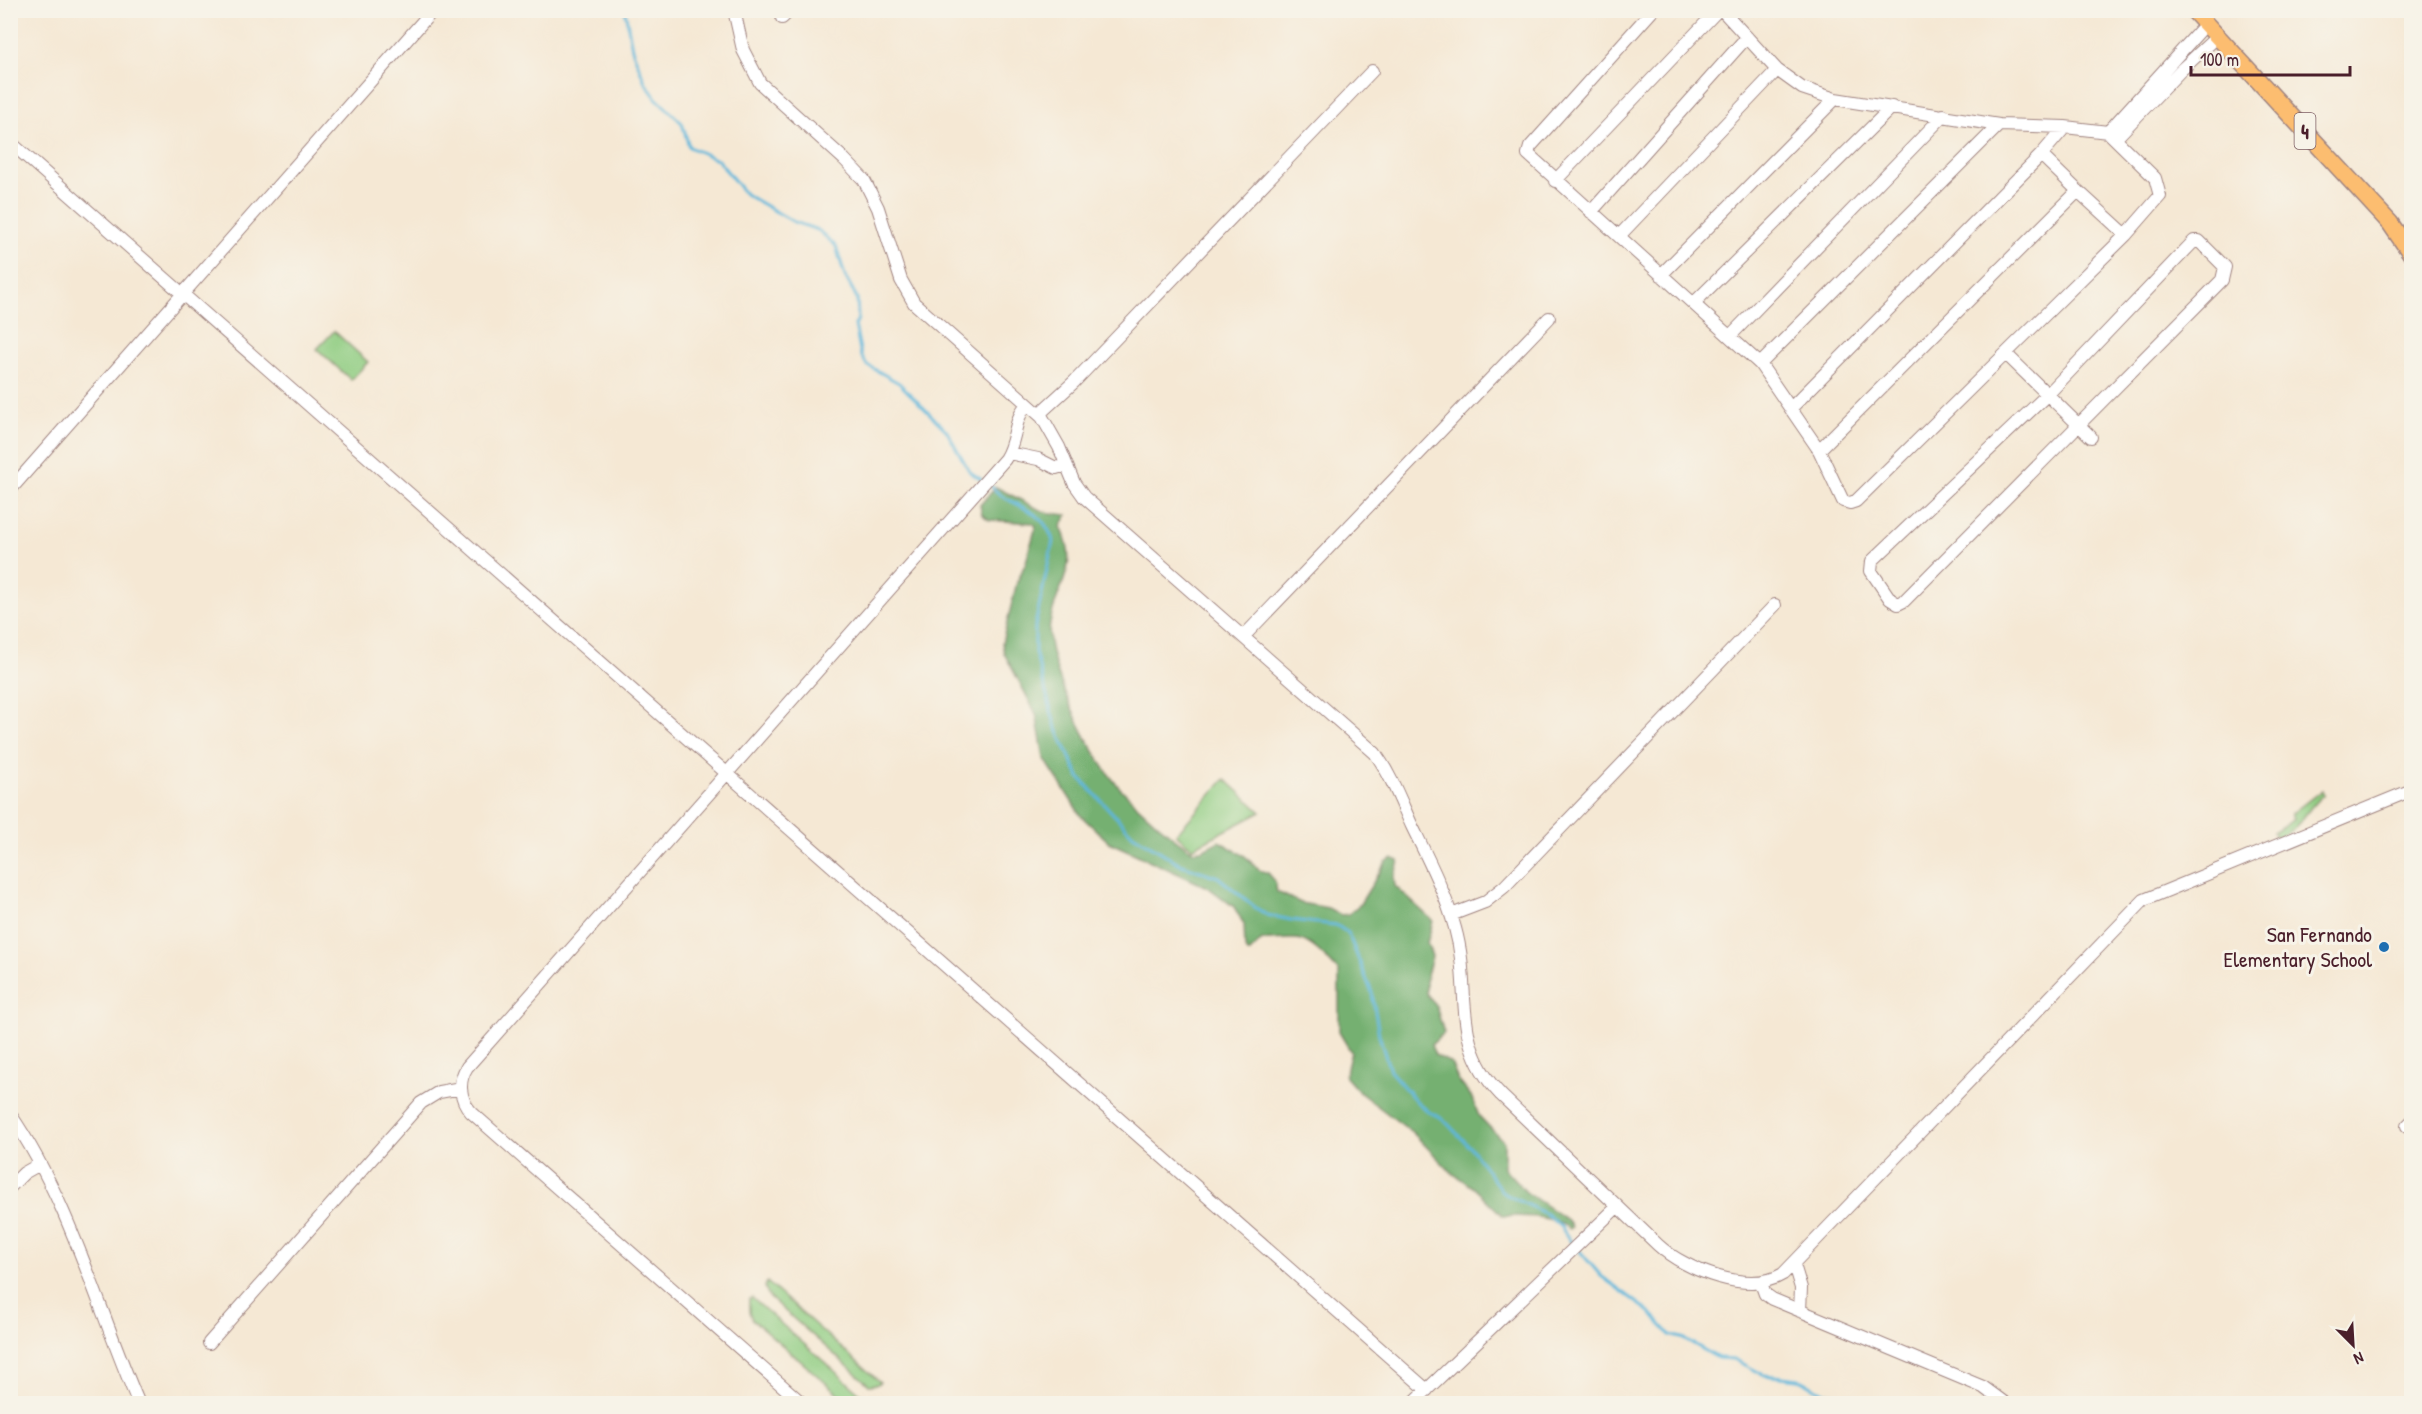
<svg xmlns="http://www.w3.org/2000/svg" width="2422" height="1414" viewBox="0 0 2422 1414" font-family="'Patrick Hand',sans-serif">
	<rect width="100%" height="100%" fill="#f7f3e8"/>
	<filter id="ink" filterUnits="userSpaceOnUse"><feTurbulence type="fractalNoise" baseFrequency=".0167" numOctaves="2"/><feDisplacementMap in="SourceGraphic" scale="12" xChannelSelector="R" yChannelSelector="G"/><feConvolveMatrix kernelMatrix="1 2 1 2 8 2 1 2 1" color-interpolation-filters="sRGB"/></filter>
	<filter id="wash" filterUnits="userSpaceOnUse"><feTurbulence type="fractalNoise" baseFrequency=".008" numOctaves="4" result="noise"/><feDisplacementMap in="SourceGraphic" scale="24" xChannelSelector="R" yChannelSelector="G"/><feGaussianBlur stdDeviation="1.35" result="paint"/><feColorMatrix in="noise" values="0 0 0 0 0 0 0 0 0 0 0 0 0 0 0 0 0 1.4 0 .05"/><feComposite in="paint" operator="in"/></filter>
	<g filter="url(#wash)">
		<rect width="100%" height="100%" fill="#f5e8d4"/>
		<path fill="#91cd83" stroke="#6e7657" stroke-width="1.5" d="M334,331L368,362L351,380L317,349Z
			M1225,779L1261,812L1192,848L1176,834Z
			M2322,790L2323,795C2305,809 2301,832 2275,837L2273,832L2293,820L2291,814Z
			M767,1282L880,1382L878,1384L869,1385L769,1297L765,1287Z
			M752,1298L871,1403H849L752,1319L749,1312V1299Z"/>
		<path fill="#74b071" stroke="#5f684e" stroke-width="1.5" d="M996,487L1044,512L1067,515L1061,527C1081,569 1056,585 1050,623C1043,662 1093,760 1120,788C1141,810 1166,833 1192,851L1202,850L1219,841L1245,856L1259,870L1268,873L1275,881L1277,892L1301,903L1328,908L1341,915L1349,914L1360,904L1386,862L1392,858L1399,861L1394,878L1395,886L1433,921L1427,943L1432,956L1426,980V993L1436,1006L1444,1033L1431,1045L1435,1055L1451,1063L1458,1080L1471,1096L1479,1116L1504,1142V1168L1526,1192L1567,1220L1572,1227L1570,1229C1551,1215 1526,1216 1503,1216L1474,1188L1452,1173L1413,1133L1359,1092L1345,1076L1351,1052L1339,1032V972C1328,961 1316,945 1301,940C1294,937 1272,941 1262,940L1249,953L1245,949L1244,924L1234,907L1209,888L1109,842L1081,816L1044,758L1036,714L1004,653L1002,643L1017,582L1026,562L1036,526L1032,523L990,520L982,515L980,505Z"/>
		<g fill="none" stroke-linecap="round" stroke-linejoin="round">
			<path stroke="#5eb7db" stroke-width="3" d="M625,10L632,49L645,82L656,98L682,123L689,147L718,160L745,194L794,222L818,230L836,246L845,276L857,298L858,319L855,325L861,355L867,365L899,383L946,430L970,472L982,480
				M988,484C993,487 997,493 1002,496C1025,510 1045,513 1053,541L1035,626V652L1055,725L1079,777L1133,835L1182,865L1218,877L1256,908L1267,915L1291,920L1336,925L1348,933L1372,993L1379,1035L1390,1071L1417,1102L1429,1112L1442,1118L1471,1148L1503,1193L1546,1214L1561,1227L1573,1245
				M1578,1249L1601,1276L1650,1312L1670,1335L1685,1339L1718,1358L1734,1359L1764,1375L1799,1379L1825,1393L1848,1395L1873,1404"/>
		</g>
	</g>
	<g filter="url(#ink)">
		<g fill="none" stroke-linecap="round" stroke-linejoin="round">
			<g stroke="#a08480" stroke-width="14">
				<path id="minor" d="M734,10L743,50L760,83L844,159L864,180L878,208L901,280L914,303L1042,417L1059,447L1074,483L1084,497L1375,753C1391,775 1401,802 1412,826C1428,859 1445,892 1455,928C1473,991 1449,1042 1501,1095L1658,1245C1685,1270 1749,1295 1783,1274L2144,900L2412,790
					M1653,10L1530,147L1528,154L1760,364L1819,450L1843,501L1850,503L1856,501L2126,235L2160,196L2155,178L2108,132L2065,127L1999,125L1835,99L1802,88L1777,70L1722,10
					M782,18L790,10
					M2108,132L2206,24
					M2116,138L2181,70L2218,36
					M10,142L1427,1390
					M1555,181L1718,10
					M2078,191L2126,235
					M1591,212L1747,37
					M1619,236L1777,70
					M2194,241H2199L2225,267L2222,280L1904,601L1898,604L1890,599L1871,571L1872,561L2049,393Z
					M1661,275L1835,99
					M1694,303L1892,107
					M1731,335L1944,115
					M2006,354L2091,437
					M1760,364L1999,125
					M1792,407L2041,155L2065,127
					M1039,414L1074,382L1372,71
					M1819,450L2078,191L2041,155
					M1009,453L1038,459L1056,468L1066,465
					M10,490L433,10
					M1244,636L1549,318
					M1451,915L1485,902L1504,887L1775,605
					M10,1114C70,1201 97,1307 139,1404
					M2407,1126L2412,1121
					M10,1187L24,1173L40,1164
					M1794,1265L1801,1288L1800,1311
					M1761,1283L1765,1294L1772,1299L1983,1387L2006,1404
					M209,1343L421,1103L439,1092L461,1088
					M803,1404L471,1112C459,1098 458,1081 467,1067L1005,459C1017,441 1013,420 1027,404
					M1412,1404L1617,1207"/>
			</g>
			<g stroke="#a08480" stroke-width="19">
				<path id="highway" d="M2193,10L2390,223L2412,255"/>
			</g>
			<use href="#minor" stroke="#fff" stroke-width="12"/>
			<use href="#highway" stroke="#fcbd6f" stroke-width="16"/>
		</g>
	</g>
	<circle fill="#1f6fb2" stroke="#f7f3e8" stroke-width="2" cx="2384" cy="947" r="6"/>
	<g text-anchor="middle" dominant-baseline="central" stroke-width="6" stroke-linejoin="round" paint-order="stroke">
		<rect fill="#f7f3e8" stroke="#7e5f64" stroke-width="1.5" x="2294.5" y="113" width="21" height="36" rx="4.5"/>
		<g font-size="21" font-weight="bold" fill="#4a1f2b">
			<text x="2305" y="131">4</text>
		</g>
		<g font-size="22" fill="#4a1f2b" stroke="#f7f3e8" text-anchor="end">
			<text x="2372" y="934">San Fernando<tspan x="2372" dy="25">Elementary School</tspan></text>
		</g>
	</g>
	<rect width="2422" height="1414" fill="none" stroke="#f7f3e8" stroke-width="36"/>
	<g transform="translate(2353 1345) rotate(156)" stroke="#f7f3e8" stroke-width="4.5" paint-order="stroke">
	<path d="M0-4.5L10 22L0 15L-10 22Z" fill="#4a1f2b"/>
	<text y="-9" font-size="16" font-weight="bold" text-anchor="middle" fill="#4a1f2b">N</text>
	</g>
	<path d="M2191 66v9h159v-9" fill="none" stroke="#4a1f2b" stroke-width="3"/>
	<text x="2200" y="66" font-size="18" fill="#4a1f2b" stroke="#f7f3e8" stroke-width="4.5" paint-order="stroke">100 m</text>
</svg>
